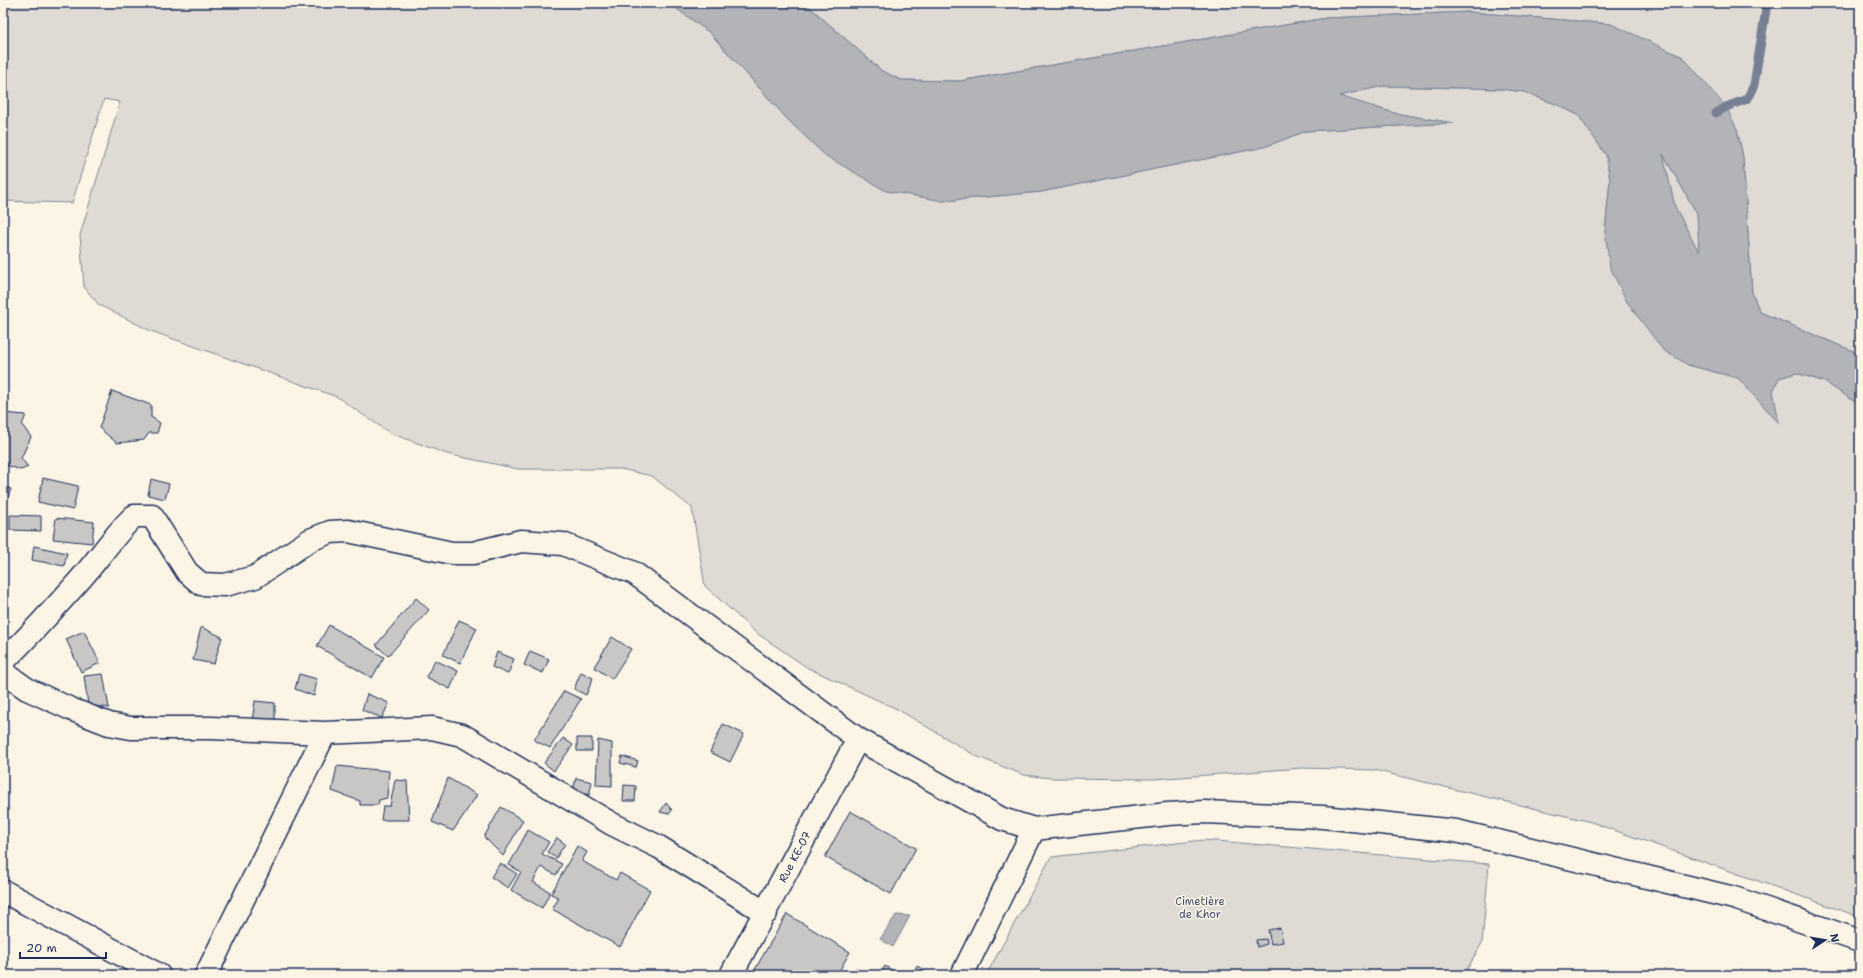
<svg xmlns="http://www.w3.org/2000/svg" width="1863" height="978" viewBox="0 0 1863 978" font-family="'Shantell Sans',sans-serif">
	<rect width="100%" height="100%" fill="#fcf5e5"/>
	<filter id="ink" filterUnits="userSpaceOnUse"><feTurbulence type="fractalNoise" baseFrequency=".025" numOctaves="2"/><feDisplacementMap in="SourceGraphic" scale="8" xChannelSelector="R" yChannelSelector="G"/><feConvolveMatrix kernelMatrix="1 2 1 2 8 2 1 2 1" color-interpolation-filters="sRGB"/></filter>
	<g filter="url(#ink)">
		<path fill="#dfdbd4" stroke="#7d8599" d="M3,3H669L710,33L789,121L826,156L943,201L1041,192L1264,147L1306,131L1452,123L1394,113L1338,96L1383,86L1501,89L1524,92L1558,105L1578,115L1606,155L1610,180L1605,232L1688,365L1738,378L1778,422L1773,391L1779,378L1796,373L1825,382L1860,405V917L1591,822L1374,770L1302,768L1154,779L1051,778L1024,775L976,756L897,709L808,668L755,632L705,586L692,508L652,476L621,469H518L447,454L390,433L337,397L151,331L99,305L84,287L80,235L120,102L104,99L72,203L3,201Z
			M805,3H1860V354L1760,312L1752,293L1743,157L1737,129L1611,24L1469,12L1326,18L959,81L900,80L882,71Z
			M1662,152L1697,214L1700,254L1675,207Z
			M1204,840L1489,864L1482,943L1464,975H986L1051,857Z"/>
		<path fill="#b2b4b8" stroke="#767f94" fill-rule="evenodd" d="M669,3H805L882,71L901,80L960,81L1326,18L1469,12L1611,24L1683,57L1726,107L1737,129L1743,157L1752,293L1760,312L1860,354V405L1825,382L1796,373L1779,378L1773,391L1779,423L1738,378L1688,365L1663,350L1627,302L1610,267L1605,232L1610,180L1606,155L1578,115L1558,105L1524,92L1501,89L1383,86L1339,96L1394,113L1454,123L1306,131L1264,147L1041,192L943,201L886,191L826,156L789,121L710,33ZM1663,154L1697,214L1699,252L1675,207Z
			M896,915L910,916L893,947L880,939Z"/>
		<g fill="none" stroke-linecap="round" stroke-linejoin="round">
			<path stroke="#767f94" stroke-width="9" d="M1716,113L1726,107L1747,99L1754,85L1767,3"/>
		</g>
		<path fill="#c8c7c6" stroke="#1b2f5e" d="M112,391L151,405V417L160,423L157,433H149L144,440L117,443L99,428Z
			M3,413L26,415L22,425L31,437L21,458L28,467L21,470L3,464Z
			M43,478L78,486L73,510L38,502Z
			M151,479L169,484L165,499L148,495Z
			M3,486L11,489L5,505L3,504Z
			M10,515L41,516V531L10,530Z
			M56,518L94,522L92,543L53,539Z
			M34,546L67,553L64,566L32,560Z
			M416,598L429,610L388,656L376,645Z
			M459,620L477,628L460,663L443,655Z
			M329,625L384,657L372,678L317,646Z
			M201,627L222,637L214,664L193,660Z
			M84,631L100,663L81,672L66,639Z
			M612,637L631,649L612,679L594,667Z
			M530,651L549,659L543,673L524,665Z
			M497,652L514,659L508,674L492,667Z
			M435,660L458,671L450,689L426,677Z
			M581,672L593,678L586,695L574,689Z
			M103,674L109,708L88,705L84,676Z
			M299,674L317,679L314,696L295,689Z
			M564,691L581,699L550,748L534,740Z
			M367,694L389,703L382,718L362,710Z
			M255,701L275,703V721H252Z
			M723,724L744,734L730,762L710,752Z
			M563,738L573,745L554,771L544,763Z
			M577,738H592V751H577Z
			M598,740L612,743V786L596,785Z
			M622,756L638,761L636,767L620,763Z
			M337,766L389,771L387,798L379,800L378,805H360V801L332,791Z
			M448,778L477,795L453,831L432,822Z
			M576,778L592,782L589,795L573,791Z
			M395,780L407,781L409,820H381L383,806H390Z
			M624,785L636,786L635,801H623Z
			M666,803L672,810L669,814L660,812Z
			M501,807L523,820L503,856L484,837Z
			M850,811L916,848L891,894L825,857Z
			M528,830L549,842L542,854L562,864L556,875L541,867L533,882L550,892L542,908L511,890L521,872L509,865Z
			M557,838L565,844L556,858L547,852Z
			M577,846L587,852L582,861L616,880L620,873L650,890L620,947L552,909L559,898L551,894Z
			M500,863L517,874L508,888L491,877Z
			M787,914L850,952L837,975H761L754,971Z
			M1280,928L1283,942L1271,944L1268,930Z
			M1266,939L1267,944L1257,947L1256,940Z
			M885,966L901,975H880Z
			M917,966L929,973L928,975H912Z
			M856,968L868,975H851Z"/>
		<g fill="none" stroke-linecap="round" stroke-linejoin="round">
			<g stroke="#1b2f5e" stroke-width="25">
				<path id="minor" d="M3,662C29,636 54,609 78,582C98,560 113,536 134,516H152L187,572L201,584L225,585L255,577L310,540L330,532L348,531L452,553H473L521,541L563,544L634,573L858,739L1002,819L1034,829L962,975
					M3,672L27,689L73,710L109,724L131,728H211L325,733L432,728L462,735L612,824L659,847L766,913
					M1034,829L1168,814L1204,812L1323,817L1456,831L1734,898L1860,941
					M206,975L325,733
					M731,975L858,739"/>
			</g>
			<g stroke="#1b2f5e" stroke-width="25">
				<path id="highway" d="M3,891L159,975"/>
			</g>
			<use href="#minor" stroke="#fcf5e5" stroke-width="22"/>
			<use href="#highway" stroke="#fcf5e5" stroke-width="22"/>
		</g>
	</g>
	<g text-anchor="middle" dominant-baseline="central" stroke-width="3" stroke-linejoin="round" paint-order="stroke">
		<g font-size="11" fill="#1b2f5e" stroke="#fcf5e5">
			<text transform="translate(795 857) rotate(-62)">Rue KE-07</text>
		</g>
		<g font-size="11" fill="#425176" stroke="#fcf5e5">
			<text x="1200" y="901">Cimetière<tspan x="1200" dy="13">de Khor</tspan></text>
		</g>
	</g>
	<rect width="1863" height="978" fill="none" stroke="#fcf5e5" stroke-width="16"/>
	<rect x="8" y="8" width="1847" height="962" fill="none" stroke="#1b2f5e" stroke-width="1.5" filter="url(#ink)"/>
	<g transform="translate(1825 940) rotate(78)" stroke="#fcf5e5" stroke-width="3" paint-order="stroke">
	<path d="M0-3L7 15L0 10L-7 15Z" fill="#1b2f5e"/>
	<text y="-6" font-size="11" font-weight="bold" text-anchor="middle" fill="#1b2f5e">N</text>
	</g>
	<path d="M20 952v6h86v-6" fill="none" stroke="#1b2f5e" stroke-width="2"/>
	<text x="26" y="952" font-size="12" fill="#1b2f5e" stroke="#fcf5e5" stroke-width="3" paint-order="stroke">20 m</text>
</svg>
